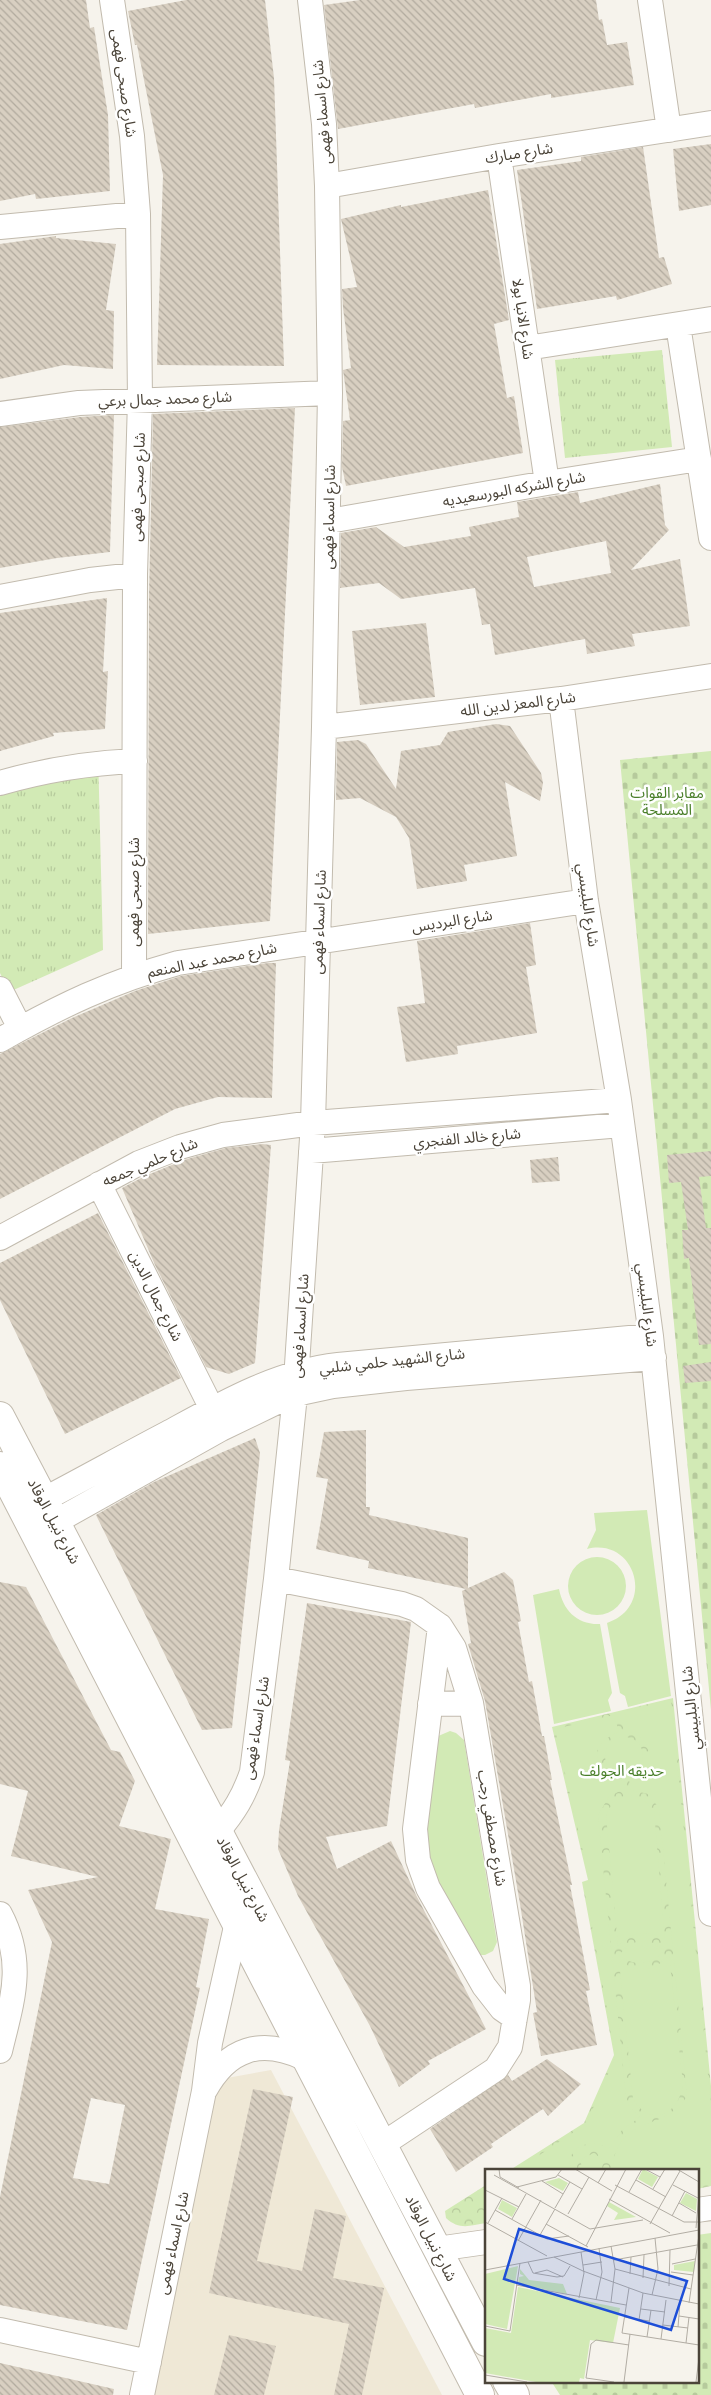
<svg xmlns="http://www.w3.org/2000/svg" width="711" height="2395" viewBox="0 0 711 2395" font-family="'Roboto Condensed','Noto Sans Arabic',sans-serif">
	<defs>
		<pattern id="grass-tufts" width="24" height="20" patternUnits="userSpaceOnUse" patternTransform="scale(1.25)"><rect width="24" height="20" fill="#d2eab5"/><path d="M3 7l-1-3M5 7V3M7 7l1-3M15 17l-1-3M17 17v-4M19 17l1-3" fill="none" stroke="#b6ca9c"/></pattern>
		<pattern id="cemetery-stones" width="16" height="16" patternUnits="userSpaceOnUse" patternTransform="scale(1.25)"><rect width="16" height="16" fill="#d2eab5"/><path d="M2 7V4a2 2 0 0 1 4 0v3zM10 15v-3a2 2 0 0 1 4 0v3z" fill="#b6ca9c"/></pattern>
		<pattern id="park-crowns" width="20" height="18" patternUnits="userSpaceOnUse" patternTransform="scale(1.25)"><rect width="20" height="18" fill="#d2eab5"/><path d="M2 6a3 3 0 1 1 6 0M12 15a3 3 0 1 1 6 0" fill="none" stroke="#b6ca9c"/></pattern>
		<pattern id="building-back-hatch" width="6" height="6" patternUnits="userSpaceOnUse" patternTransform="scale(1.25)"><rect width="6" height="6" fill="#d8cfc1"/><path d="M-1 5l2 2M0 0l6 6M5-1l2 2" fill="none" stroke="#b1aa9e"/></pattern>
	</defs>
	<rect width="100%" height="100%" fill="#f6f3ec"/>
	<path fill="#efe8d6" d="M271,2070L442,2395H138L199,2083Z"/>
	<path fill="url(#grass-tufts)" d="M662,350L672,447L565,458L555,360Z
		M98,752L103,950L9,992L0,973V775Z"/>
	<path fill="url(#cemetery-stones)" d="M711,751V1710L620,760Z
		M711,2233V2395H560L551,2381H697V2235Z"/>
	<path fill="url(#park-crowns)" d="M673,1698L711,2086V2186L697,2189V2170H510L584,2123L614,2055L582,1882L588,1880L552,1727Z
		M486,2185V2223C469,2226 459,2230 446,2218L445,2211Z"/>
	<path fill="#d2eab5" d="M647,1510L671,1696L628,1707L625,1696L620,1693L607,1623C656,1607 636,1537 587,1549L596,1530L594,1513Z
		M568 1586a29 29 0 1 1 58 0a29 29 0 1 1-58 0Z
		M559,1589C563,1610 577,1625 600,1624L612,1693L608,1700L611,1711L554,1724L533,1595Z
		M671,1700L711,2105V2184L697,2187V2170H613C614,2165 613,2159 615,2154C630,2113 672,2130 687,2095L659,1808L648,1794L631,1790L629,1780C657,1771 657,1742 630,1732L624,1711Z
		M614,1715L619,1732C586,1744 592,1772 624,1781L625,1789L609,1796L598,1816L626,2098L630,2107L640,2117L622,2130L609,2149C592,2137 564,2146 571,2170H517L586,2124L616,2056L584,1883L590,1882L555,1729Z
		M450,1731L456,1733L464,1740L497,1942L493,1951L485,1955H479L421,1852L436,1737Z
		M605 1756a19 19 0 1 1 38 0a19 19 0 1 1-38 0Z
		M627,1795L642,1798L654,1811L665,1940C648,1929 632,1931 618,1946L606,1815L613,1802Z
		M640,1941L653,1943L664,1950C652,1966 634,1967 619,1955L628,1945Z
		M669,1955L683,2084C679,2115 650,2128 633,2099L619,1961C638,1973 654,1972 669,1955Z
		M594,2153L603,2160L602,2170H582L581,2163L583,2158Z"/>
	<path fill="url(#building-back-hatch)" fill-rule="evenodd" d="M0,0H86L90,28L94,27L108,115L110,191L36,199L35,194L0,201Z
		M186,0H265L274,78L284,366L157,365L163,175L137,45H135L128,11Z
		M360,0H596L599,20L602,19L607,45L627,42L634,85L551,98V94L475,108L474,104L338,129L324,5Z
		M711,144V205L679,211L673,149Z
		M643,147L659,258L664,257L672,284L617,300L616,296L537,309L517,170L581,161V157Z
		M488,190L509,320L494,324L507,398L514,396L523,453L346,486L342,467L343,421L350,420L343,370L351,368L343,308L342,289L357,287L341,219L401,205V207Z
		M56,236V238L116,244L106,310L114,311L113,369L64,365L0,379V244Z
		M295,408L270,921L148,934L149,597L153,414Z
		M114,415L110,552L57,558L0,568V427L80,417Z
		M660,484L665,525L669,530L631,570L680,559L690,626L632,634L635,646L587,654L585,639L495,655L490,624L482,625L475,588L401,599L379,583L340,588L341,533L376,527L404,547L471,536L469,527L519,517L517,502L578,492L580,503ZM606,541L611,573L534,587L527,557Z
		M107,598L103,672L108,671L105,729L53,733L54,736L0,751V613Z
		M426,623L435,697L360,705L352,631Z
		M496,724L510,726L541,773L543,783L540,801L505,782L517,856L464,865L467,881L417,889L409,838L396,817L360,798L336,800L337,742L358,740L366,744L396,789L401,751L440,745L448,732Z
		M530,923L536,965L526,967L537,1033L457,1046L458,1054L406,1062L397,1007L425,1003L417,941Z
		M268,963H276L272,1098L218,1097L175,1109L0,1199V1054L72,1018L135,991L181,976Z
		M262,1144L271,1145L255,1363L229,1374L206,1367L155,1265L122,1188L145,1176L184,1160L226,1148Z
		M711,1151V1176L699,1177L706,1228H711V1344L699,1345L689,1258L684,1259L682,1230H688L681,1182L669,1183L667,1155Z
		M558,1157L560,1181L532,1183L530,1160Z
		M98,1213L181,1378L65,1434L0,1300V1263Z
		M711,1362V1381L685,1383L683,1366Z
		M366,1430V1507H370L369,1515L468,1538V1588L504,1572L513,1580L521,1621L518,1622L529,1682L532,1681L542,1736H544L552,1780H550L572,1885H570L590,1990L586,1991L597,2045L541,2056L533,2013L537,2012L520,1904L485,1701L468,1644L471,1643L462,1591L466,1589L368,1568L369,1561L316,1549L328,1479L316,1477L324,1432Z
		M255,1438L260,1453L232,1728L202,1730L96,1515L154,1482Z
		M0,1582L26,1587L111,1750L120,1752L135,1781L119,1826L171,1839L155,1909L209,1919L196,1987L200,1988L127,2330L0,2305V2197L52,1942L28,1890L98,1877L11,1856L28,1791L0,1784ZM91,2098L125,2105L109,2184L73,2178Z
		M307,1603L411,1622L387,1826L326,1837L337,1869L391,1841L416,1895L486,2029L428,2061L430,2064L399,2087L370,2026L298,1896L278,1849L279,1830L290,1761L285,1760Z
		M547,2059L581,2084L548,2116L543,2109L491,2144L493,2147L456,2172L430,2129L508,2075L512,2081Z
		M253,2089L293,2097L257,2261L302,2271L315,2209L346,2216L333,2278L384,2288L362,2395H334L349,2324L209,2293Z
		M229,2335L276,2346L264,2395H214Z
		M0,2363L114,2389L113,2395H0Z"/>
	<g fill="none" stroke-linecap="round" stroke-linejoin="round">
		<g stroke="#c2bbae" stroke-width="26">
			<path id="minor" d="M112,0L132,136L138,214L140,400L135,575L134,976
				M650,0L669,130
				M499,156L547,483
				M327,186L499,156L711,123
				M0,227L138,214
				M678,325L711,538
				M527,348L711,319
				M0,414L79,403L330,393
				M329,521L547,483L699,459
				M0,597L90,580L135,575
				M561,699L586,901L619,1100L651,1336L711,1914
				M324,727L561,699L711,676
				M0,783C45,770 88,763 135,761
				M0,989L20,1028
				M0,1040C62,1005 110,982 178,963L586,901
				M311,1151L622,1125
				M99,1184L212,1409
				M0,1238L139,1163L180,1147L223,1135L313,1123L619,1100
				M43,1500C85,1478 126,1455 168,1433C221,1404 276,1372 338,1365L651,1336
				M55,1522L221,1429L279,1401L305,1392L333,1386L406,1378L654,1358
				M276,1579L402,1604L416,1609L440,1626L454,1648L471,1703L518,1986V2000L510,2047L496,2069L383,2144
				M440,1626L415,1829L418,1860L428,1888L484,1986L502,2009L515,2018
				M430,1704L471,1703
				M218,1831C234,1812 244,1796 252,1772L276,1579L295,1395L313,1123L324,727L330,393L327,186L324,124L310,0
				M0,1914C26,1963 12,2001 0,2051
				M205,2090C228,2048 261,2038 304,2058
				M697,2210L711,2208
				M437,2249L486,2242
				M0,2330L149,2362
				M142,2395L204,2091L210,2043L237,1922"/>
		</g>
		<g stroke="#c2bbae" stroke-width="30">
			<path id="tertiary" d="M0,1416L486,2342
				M0,1466L480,2395
				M507,2381L515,2395"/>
		</g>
		<use href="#minor" stroke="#fff" stroke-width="24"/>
		<use href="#tertiary" stroke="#fff" stroke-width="28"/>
	</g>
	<g text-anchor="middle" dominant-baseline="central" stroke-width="5" stroke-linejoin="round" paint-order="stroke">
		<g font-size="15" fill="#4b4439" stroke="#fff">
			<text transform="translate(124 83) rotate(82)">شارع صبحى فهمى</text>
			<text transform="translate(322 112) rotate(-95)">شارع اسماء فهمى</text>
			<text transform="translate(519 153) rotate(-9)">شارع مبارك</text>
			<text transform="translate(523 319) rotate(82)">شارع الانبا بولا</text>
			<text transform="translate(165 399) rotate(-2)">شارع محمد جمال برعي</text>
			<text transform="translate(138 487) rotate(-88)">شارع صبحى فهمى</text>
			<text transform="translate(514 489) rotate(-10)">شارع الشركه البورسعيديه</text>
			<text transform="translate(329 517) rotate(-89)">شارع اسماء فهمى</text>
			<text transform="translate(518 704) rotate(-7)">شارع المعز لدين الله</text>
			<text transform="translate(134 892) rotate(-90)">شارع صبحى فهمى</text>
			<text transform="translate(588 905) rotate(82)">شارع البلبيسي</text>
			<text transform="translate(452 921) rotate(-9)">شارع البرديس</text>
			<text transform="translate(319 922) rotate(-88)">شارع اسماء فهمى</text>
			<text transform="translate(212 960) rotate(-11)">شارع محمد عبد المنعم</text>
			<text transform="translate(467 1138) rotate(-5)">شارع خالد الفنجري</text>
			<text transform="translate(150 1162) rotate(-23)">شارع حلمي جمعه</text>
			<text transform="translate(156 1296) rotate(63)">شارع جمال الدين</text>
			<text transform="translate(647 1305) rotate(83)">شارع البلبيسي</text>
			<text transform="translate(300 1326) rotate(-86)">شارع اسماء فهمى</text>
			<text transform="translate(392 1361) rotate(-6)">شارع الشهيد حلمي شلبي</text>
			<text transform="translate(54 1521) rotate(62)">شارع نبيل الوقاد</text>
			<text transform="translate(691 1708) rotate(-96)">شارع البلبيسي</text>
			<text transform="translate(256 1728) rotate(-81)">شارع اسماء فهمى</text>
			<text transform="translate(492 1828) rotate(81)">شارع مصطفي رجب</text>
			<text transform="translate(243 1879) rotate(62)">شارع نبيل الوقاد</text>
			<text transform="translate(431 2238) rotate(63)">شارع نبيل الوقاد</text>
			<text transform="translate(173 2243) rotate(-78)">شارع اسماء فهمى</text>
		</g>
		<g font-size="15" fill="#4a7f2a" stroke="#fff">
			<text x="667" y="793">مقابر القوات<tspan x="667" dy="17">المسلحة</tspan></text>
			<text x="622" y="1771">حديقه الجولف</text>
		</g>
	</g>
	<g transform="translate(485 2169)">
		<rect width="214" height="214" fill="#f6f3ec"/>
		<path d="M158,0L173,8L167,18L153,10ZM74,9L83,14L78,22L60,13ZM201,24L212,30L211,42L195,34ZM17,31L32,39L27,48L13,40ZM124,33L151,48L129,51L133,44L122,37ZM210,92L209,103L189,101V96Z" fill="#d2eab5"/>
		<path d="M33,97L22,160L0,155V105ZM33,118L135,139L128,174L105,171L99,210L95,209L94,213H51L0,204V159L26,164Z" fill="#d2eab5"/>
		<path d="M35,100L44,111L78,115L82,125L33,115L34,108L39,107L35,105Z" fill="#d2eab5"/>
		<path fill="none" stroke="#b2ada4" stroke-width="1" d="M14,0L15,8L34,19M90,0L127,22M160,0L175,8M192,0L214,13M9,6L105,60L158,51M73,6L97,20M151,11L181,28M57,12L78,25M113,14L121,0M130,16L199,53H214M188,16L213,29M32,18L71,8L77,0M168,20L180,0M0,21L34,38M144,23L157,0M124,30L185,64M194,34L211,44M70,39L85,13M10,41L62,70L84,67M83,45L104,8M187,47L200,22M27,50L41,25M0,53L62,87M3,54L17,29M61,55L103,78M165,55L195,2M211,59L214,25M55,66L70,40M33,72L56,31M101,77L141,0M69,88L98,102L158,124L214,135M129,91L212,76M43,93L48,104L72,108L79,107L85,97M187,95L210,90M98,96L117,93M130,100L206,120M0,101L214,61M186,103L208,106M50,104L62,101L78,108M145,105L146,88M158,109L159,86M31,116L141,136M184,117L185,81M144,119L137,164L214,176M167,126L173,100L170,69M94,129L99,104L96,83M111,131L117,103L114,79M126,133L130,100L126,77M204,134L214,66M156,140L180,143M194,147L214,150M139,148L164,152M154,151L158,124M178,156L203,159M0,157L25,162L35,94M193,158L195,133M162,168L166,141M176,170L181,131M201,174L204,148M0,206L42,213M129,213L101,209L106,175L111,171L144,176M139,213L145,165M211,213L214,189"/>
		<path fill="#1d4ed8" fill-opacity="0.15" stroke="#1d4ed8" stroke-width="2.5" d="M34,60L202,112L186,161L19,110Z"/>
		<rect width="214" height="214" fill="none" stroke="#4b4439" stroke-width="2.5"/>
	</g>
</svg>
